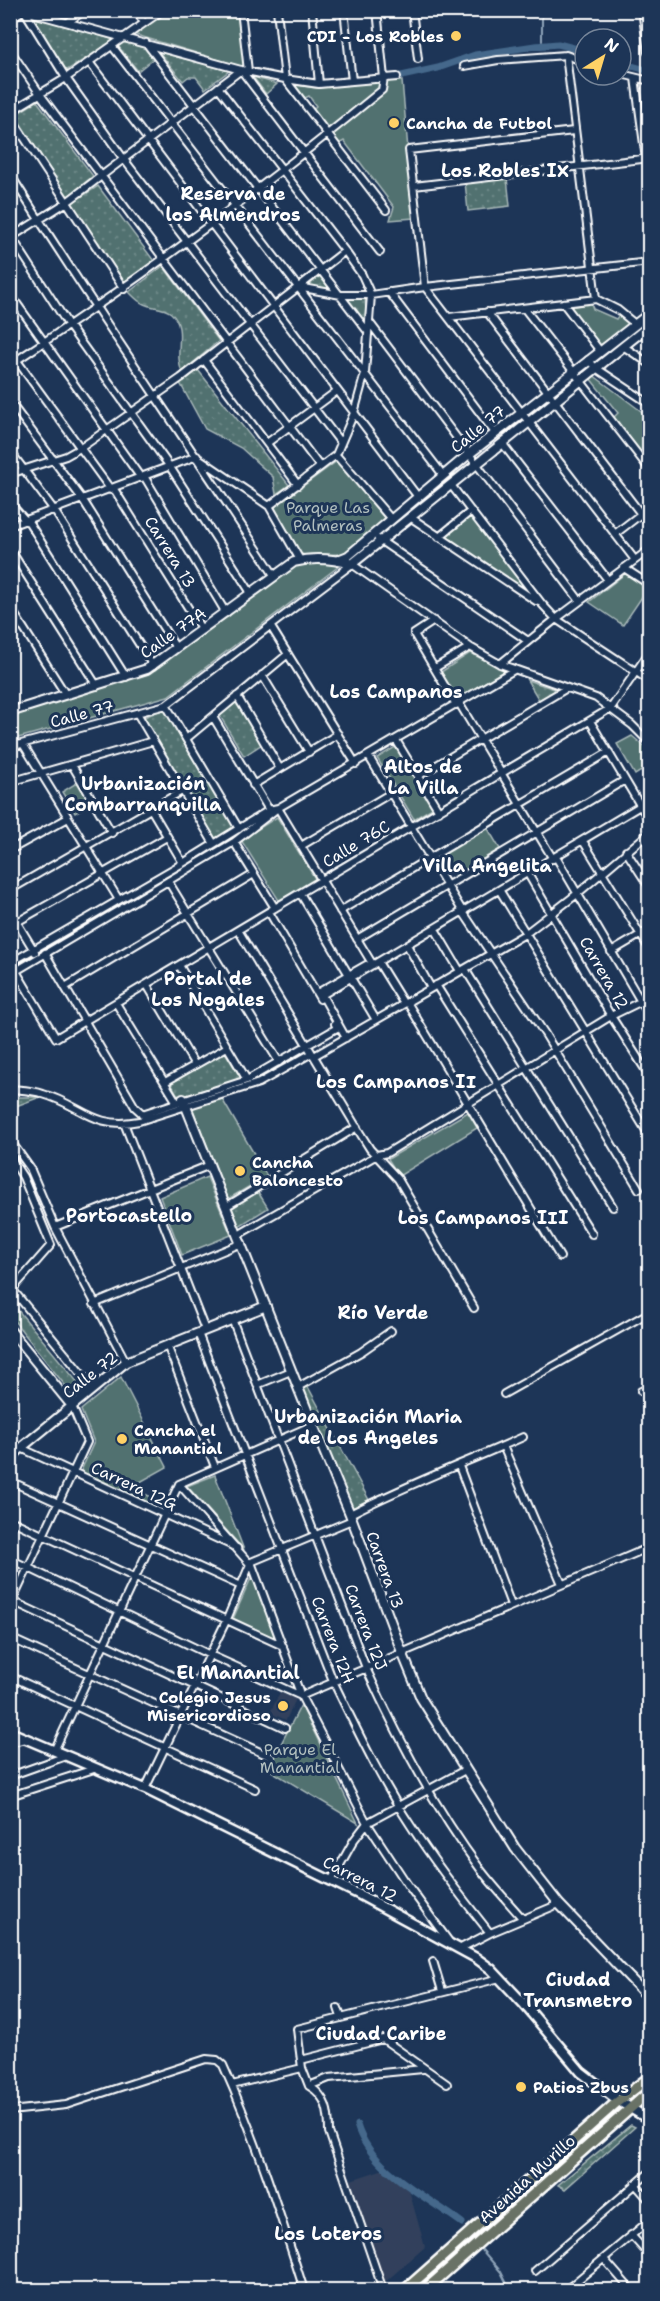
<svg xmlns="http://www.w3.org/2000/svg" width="660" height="2301" viewBox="0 0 660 2301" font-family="'Shantell Sans',sans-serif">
	<defs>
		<pattern id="grass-dots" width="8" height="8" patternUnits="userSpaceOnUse" patternTransform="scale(1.5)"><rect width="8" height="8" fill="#517170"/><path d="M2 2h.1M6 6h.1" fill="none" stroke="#6b8685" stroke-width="1.8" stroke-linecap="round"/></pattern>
	</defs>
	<rect width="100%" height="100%" fill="#1d3557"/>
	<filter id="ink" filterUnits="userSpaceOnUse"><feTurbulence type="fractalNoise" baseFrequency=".0167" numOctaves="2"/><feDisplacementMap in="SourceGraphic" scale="12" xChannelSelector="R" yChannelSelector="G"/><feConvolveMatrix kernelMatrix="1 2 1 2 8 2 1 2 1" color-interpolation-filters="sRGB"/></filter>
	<g filter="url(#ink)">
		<path fill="#30415c" d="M280,1692L296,1699L286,1720L270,1713Z
			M384,2169L409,2190L425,2247L384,2283L351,2180Z"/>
		<path fill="url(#grass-dots)" stroke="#a8b8b8" stroke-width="1.5" d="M31,16L115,40L66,71Z
			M124,42L148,49L155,57L138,71L118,46Z
			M159,52L229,71L205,89L196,77H188L183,81Z
			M253,77L277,84L266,94Z
			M37,101L93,176L67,197L15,115Z
			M507,178L510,206L468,211L465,182Z
			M98,186L154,261L125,284L70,204Z
			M163,266L219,341L182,372C173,352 188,329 171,313C164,307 152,308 144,304C138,302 133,296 129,292Z
			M321,275L334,292L306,288Z
			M365,298L367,324L347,299Z
			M198,370L289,485L276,494L273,477L241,448L205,429L180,383Z
			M527,680L558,690L539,700Z
			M237,702L262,744L244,756L220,716Z
			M164,709L235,829L215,840L144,717Z
			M225,1052L242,1080L179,1097L171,1083Z
			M11,1097H40L11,1108Z
			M258,1192L268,1208L239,1226L232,1208Z
			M14,1309H17L79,1384L76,1390L68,1389L11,1317V1311Z
			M307,1385L369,1500L351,1509L302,1388Z
			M631,2125L635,2127L565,2189L558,2185Z"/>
		<path fill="#517170" stroke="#a8b8b8" stroke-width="1.5" d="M169,11H239L246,68L133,34Z
			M381,81H402L414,218L390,220L394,207L344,141L339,144L313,109L316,106L309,96L305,98L295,85L316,88Z
			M591,303L593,309L616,319L619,315L630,324L600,347L569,307Z
			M593,375L649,417L648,463L613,418L618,413L589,377Z
			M337,461L386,520L346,554L305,555L299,553L273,511L276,506Z
			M471,515L531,594L443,537Z
			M303,563H343L168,696L11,740V715L148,672L159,667L280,574L290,567Z
			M626,573L648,588L623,625L589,602Z
			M470,653L505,670L458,699L441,672Z
			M632,736L649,750V766L635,775L617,744Z
			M397,746L434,807L414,819L377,758Z
			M78,782L91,803L75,813L62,792Z
			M277,817L316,880L280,902L241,840Z
			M487,827L500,849L455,876L442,853Z
			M222,1099L267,1176L228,1199L192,1107Z
			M468,1112L477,1128L399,1176L388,1159Z
			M207,1177L231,1235L182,1255L160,1197Z
			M121,1377L167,1467L131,1487L159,1501L155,1508L80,1473L94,1442L81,1410Z
			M215,1475L244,1550L187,1486Z
			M252,1576L277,1641L233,1619Z
			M301,1705L358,1823L268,1769Z"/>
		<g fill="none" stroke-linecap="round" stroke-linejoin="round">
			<path stroke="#8fa4b9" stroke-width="2" d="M542,41V10
				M482,2250L501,2272L510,2290"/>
			<path stroke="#44688b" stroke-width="7" d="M621,63L650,71
				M397,77L438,68L475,55L535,46L558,44L585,51
				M357,2125C371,2171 425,2195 462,2223"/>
			<g stroke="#fff" stroke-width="10">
				<path id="minor" d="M24,10L66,78L123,158L340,442
					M136,10L144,23
					M241,10L248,71
					M277,10L285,79L386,210
					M312,10L319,84
					M344,10L352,81
					M412,10L418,59
					M642,10L648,52
					M25,11L241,70L285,79L319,84L397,77
					M10,19L24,10
					M68,22L85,10
					M146,43L368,332
					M112,46L443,475
					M10,50L40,94L320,467
					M566,55L596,299
					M89,62L418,497
					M464,66L498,60L566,55L585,62
					M621,74L650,81
					M635,78L646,159
					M218,87L345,251L362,275L371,295L365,373L354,413L336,455L269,506
					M10,112L66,78L163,10
					M10,116L124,289
					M574,131L409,150L425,287L635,560
					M10,174C95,310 187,441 274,575
					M414,186L650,158
					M11,236L69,326L170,467L251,593
					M10,238L67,202L241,70L380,252
					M298,287L341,295H371L425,287L650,262
					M389,292L495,433
					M10,294L141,478
					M596,299L618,310L635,324
					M563,303L600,351
					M524,308L650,470
					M487,312L641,514
					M449,317L596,299
					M370,323L580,601
					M623,346L650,364
					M10,351L111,490
					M204,360L298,485
					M588,360L596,368L650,404
					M10,362L17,360C143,277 265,186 382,90L384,78L377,10
					M10,402L83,500L176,648
					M267,443L337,391
					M502,443L608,580
					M10,451L54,510L153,666
					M336,455L391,519
					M200,459L269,506L300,560
					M10,474L66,456L82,447L181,378L345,251
					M144,476L226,613
					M451,485L542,604L556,619L650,681
					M114,489L202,630
					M10,503L26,521
					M410,517L536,601
					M28,521L126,677
					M10,526L197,456
					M615,534L650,507
					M439,537L471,511
					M378,539L528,641
					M10,549L97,686
					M624,568L650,585
					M10,607L66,695
					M434,621L414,634L456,705
					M271,627L356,764
					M500,664L556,619L650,549
					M435,668L470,647
					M514,670L278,808L234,842L16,971L56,1038L611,708L650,651
					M262,675L309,752
					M237,696L280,769
					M459,703L553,859
					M166,705L239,829
					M137,713L214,844
					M213,717L269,810
					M590,721L650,822
					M186,739L288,654
					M396,740L439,811
					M23,744L119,900
					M10,747L166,705L352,564L470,647L500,664L596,698L632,725L650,743
					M369,757L463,912L545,1034L639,1189
					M72,765L112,833
					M418,776L567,688
					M10,782L153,741
					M253,785L338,734
					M278,808L373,965
					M151,809L183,863
					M583,841L650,950
					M234,842L275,908
					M301,846L391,793
					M10,850L68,818
					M626,851L650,888
					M556,857L650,1017
					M528,874L611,1016L650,1077
					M168,881L279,1062
					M10,890L182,791
					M500,891L650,1137
					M300,893L349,975
					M10,911L35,952
					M340,911L609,752
					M269,912L320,999
					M10,926L167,837
					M435,929L460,971
					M238,930L360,1133L370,1149L398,1179L474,1308
					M357,939L625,780
					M407,945L431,988
					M611,952L650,929
					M45,953L135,1107L145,1116
					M378,962L404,1004
					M10,963L183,863L269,810L278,808
					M179,965L247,1080
					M465,969L613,1207
					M351,978L376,1020
					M147,985L195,1065
					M436,985L592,1234
					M65,987L254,874
					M317,993L366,965
					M407,1002L560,1257
					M116,1003L176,1101
					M346,1038L322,995L640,806
					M314,1056L525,934L577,894L650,832
					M165,1082L227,1047
					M10,1089C21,1090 33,1090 43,1094C82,1105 93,1130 139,1121L259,1083L312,1053
					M142,1114L247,1080L337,1028L335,1024
					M124,1123L205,1330
					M10,1140L30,1168L55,1227L126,1362
					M10,1157L23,1177L51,1245L10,1292
					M227,1206L357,1127
					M55,1227L210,1165
					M238,1235L377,1155L387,1153L611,1016L650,997
					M12,1289L93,1388
					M94,1304L242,1243
					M232,1319L366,1668C398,1738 435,1809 481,1870C494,1887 509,1903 523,1919
					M198,1333L333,1681C357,1730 381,1781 411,1826C435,1863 462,1898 490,1933
					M167,1345L215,1467
					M257,1385L291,1371
					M298,1387L361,1352L391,1331
					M641,1391L650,1387
					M504,1394L650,1312
					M503,1446L562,1584
					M21,1448L237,1548
					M459,1466L511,1605
					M10,1481L241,1586
					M179,1484L250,1564
					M350,1514C406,1485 465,1463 523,1437
					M10,1520L283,1646
					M10,1559L210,1655L301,1696L650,1547
					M251,1562L301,1696L367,1823L407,1884L450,1943
					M10,1600L285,1728
					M11,1604L87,1442L72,1406
					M10,1638L271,1757
					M10,1676L255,1789
					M10,1743L25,1739
					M54,1751L179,1484L313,1425
					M10,1776L66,1756
					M145,1789L227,1619L251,1562L352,1520
					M10,1796L94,1769
					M331,1881L354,1840L367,1823L465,1770
					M459,1949L490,1933L559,1904
					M433,1961L442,1991
					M338,2008L341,2017
					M301,2060L383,2039L447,2084
					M232,2085L302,2068
					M309,2086L302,2068L297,2029L500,1978
					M309,2086C327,2096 329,2113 329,2132L383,2290
					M309,2086L329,2078L423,2069
					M10,2111L66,2105L206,2059L217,2060L223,2065C256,2138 280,2214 304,2290
					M635,2184L650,2201
					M631,2235L650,2256
					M604,2259L631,2290
					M535,2271L650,2172
					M577,2282L584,2290
					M566,2290L650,2220"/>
			</g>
			<g stroke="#fff" stroke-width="12">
				<path id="tertiary" d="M338,560L348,556L469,454L650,313
					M10,712L147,669L294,562C313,557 334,559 352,564L650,325
					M183,1099L313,1425L350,1514L402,1652L421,1698L515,1848L559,1904L650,1999
					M10,1330L72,1406
					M10,1459L21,1448L126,1362L266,1306"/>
			</g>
			<g stroke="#fff" stroke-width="13">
				<path id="secondary" d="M10,1732L145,1789L234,1833L360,1895L476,1958L491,1969L523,2003L581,2072L619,2101L650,2120"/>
			</g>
			<g stroke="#fff" stroke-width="14">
				<path id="primary" d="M405,2290L616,2103L650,2077
					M425,2290L650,2091"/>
			</g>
			<use href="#minor" stroke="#1d3557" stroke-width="6"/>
			<use href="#tertiary" stroke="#1d3557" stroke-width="8"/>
			<use href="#secondary" stroke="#1d3557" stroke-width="8"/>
			<use href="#primary" stroke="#697266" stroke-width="9"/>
		</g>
	</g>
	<g fill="#ffd166" stroke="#1d3557" stroke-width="2">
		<circle cx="456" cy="36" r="6"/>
		<circle cx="394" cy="123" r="6"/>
		<circle cx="240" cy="1171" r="6"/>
		<circle cx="122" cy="1439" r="6"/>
		<circle cx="283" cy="1706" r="6"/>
		<circle cx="521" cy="2087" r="6"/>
	</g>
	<g text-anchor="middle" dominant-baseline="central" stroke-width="6" stroke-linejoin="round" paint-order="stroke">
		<g font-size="16" font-weight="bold" fill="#fff" stroke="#1d3557" text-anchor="start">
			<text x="444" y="36" text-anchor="end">CDI - Los Robles</text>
			<text x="406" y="123">Cancha de Futbol</text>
			<text x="252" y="1162">Cancha<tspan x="252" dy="18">Baloncesto</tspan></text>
			<text x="134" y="1430">Cancha el<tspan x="134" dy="18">Manantial</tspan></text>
			<text x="271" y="1697" text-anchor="end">Colegio Jesus<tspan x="271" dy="18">Misericordioso</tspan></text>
			<text x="533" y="2087">Patios Zbus</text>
		</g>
		<g font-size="16" fill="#fff" stroke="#1d3557">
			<text transform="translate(478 429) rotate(-39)">Calle 77</text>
			<text transform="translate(170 552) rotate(58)">Carrera 13</text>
			<text transform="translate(173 633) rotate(-35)">Calle 77A</text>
			<text transform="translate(82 714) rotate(-15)">Calle 77</text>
			<text transform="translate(356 844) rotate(-31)">Calle 76C</text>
			<text transform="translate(604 973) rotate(60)">Carrera 12</text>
			<text transform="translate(90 1375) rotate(-38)">Calle 72</text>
			<text transform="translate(134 1486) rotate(25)">Carrera 12G</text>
			<text transform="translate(385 1570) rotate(70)">Carrera 13</text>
			<text transform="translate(366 1627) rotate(69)">Carrera 12J</text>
			<text transform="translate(333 1640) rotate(69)">Carrera 12H</text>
			<text transform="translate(360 1879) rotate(27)">Carrera 12</text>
			<text transform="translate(527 2179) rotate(-42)">Avenida Murillo</text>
		</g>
		<g font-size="16" fill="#b1bfbf" stroke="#1d3557">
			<text x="328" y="507">Parque Las<tspan x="328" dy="18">Palmeras</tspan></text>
			<text x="300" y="1749">Parque El<tspan x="300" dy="18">Manantial</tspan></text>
		</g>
		<g font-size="18" font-weight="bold" fill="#fff" stroke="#1d3557">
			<text x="505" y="171">Los Robles IX</text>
			<text x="233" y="194">Reserva de<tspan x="233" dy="21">los Almendros</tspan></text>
			<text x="396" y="692">Los Campanos</text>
			<text x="423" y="767">Altos de<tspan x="423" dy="21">La Villa</tspan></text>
			<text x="143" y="784">Urbanización<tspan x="143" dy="21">Combarranquilla</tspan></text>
			<text x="487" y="866">Villa Angelita</text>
			<text x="208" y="979">Portal de<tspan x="208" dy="21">Los Nogales</tspan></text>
			<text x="396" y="1082">Los Campanos II</text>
			<text x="129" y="1216">Portocastello</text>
			<text x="483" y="1218">Los Campanos III</text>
			<text x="383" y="1313">Río Verde</text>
			<text x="368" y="1417">Urbanización Maria<tspan x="368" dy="21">de Los Angeles</tspan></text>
			<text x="238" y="1673">El Manantial</text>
			<text x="578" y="1980">Ciudad<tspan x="578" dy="21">Transmetro</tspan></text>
			<text x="381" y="2034">Ciudad Caribe</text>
			<text x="328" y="2234">Los Loteros</text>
		</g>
	</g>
	<rect width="660" height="2301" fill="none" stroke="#1d3557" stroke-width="36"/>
	<rect x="18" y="18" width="624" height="2265" fill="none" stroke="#fff" stroke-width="2" filter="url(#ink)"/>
	<g transform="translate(603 57) rotate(37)"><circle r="28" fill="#1d3557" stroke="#77869a" stroke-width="1.5"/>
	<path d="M0-4.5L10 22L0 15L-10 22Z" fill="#ffd166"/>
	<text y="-9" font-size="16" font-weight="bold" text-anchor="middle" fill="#ffffff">N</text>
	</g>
</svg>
